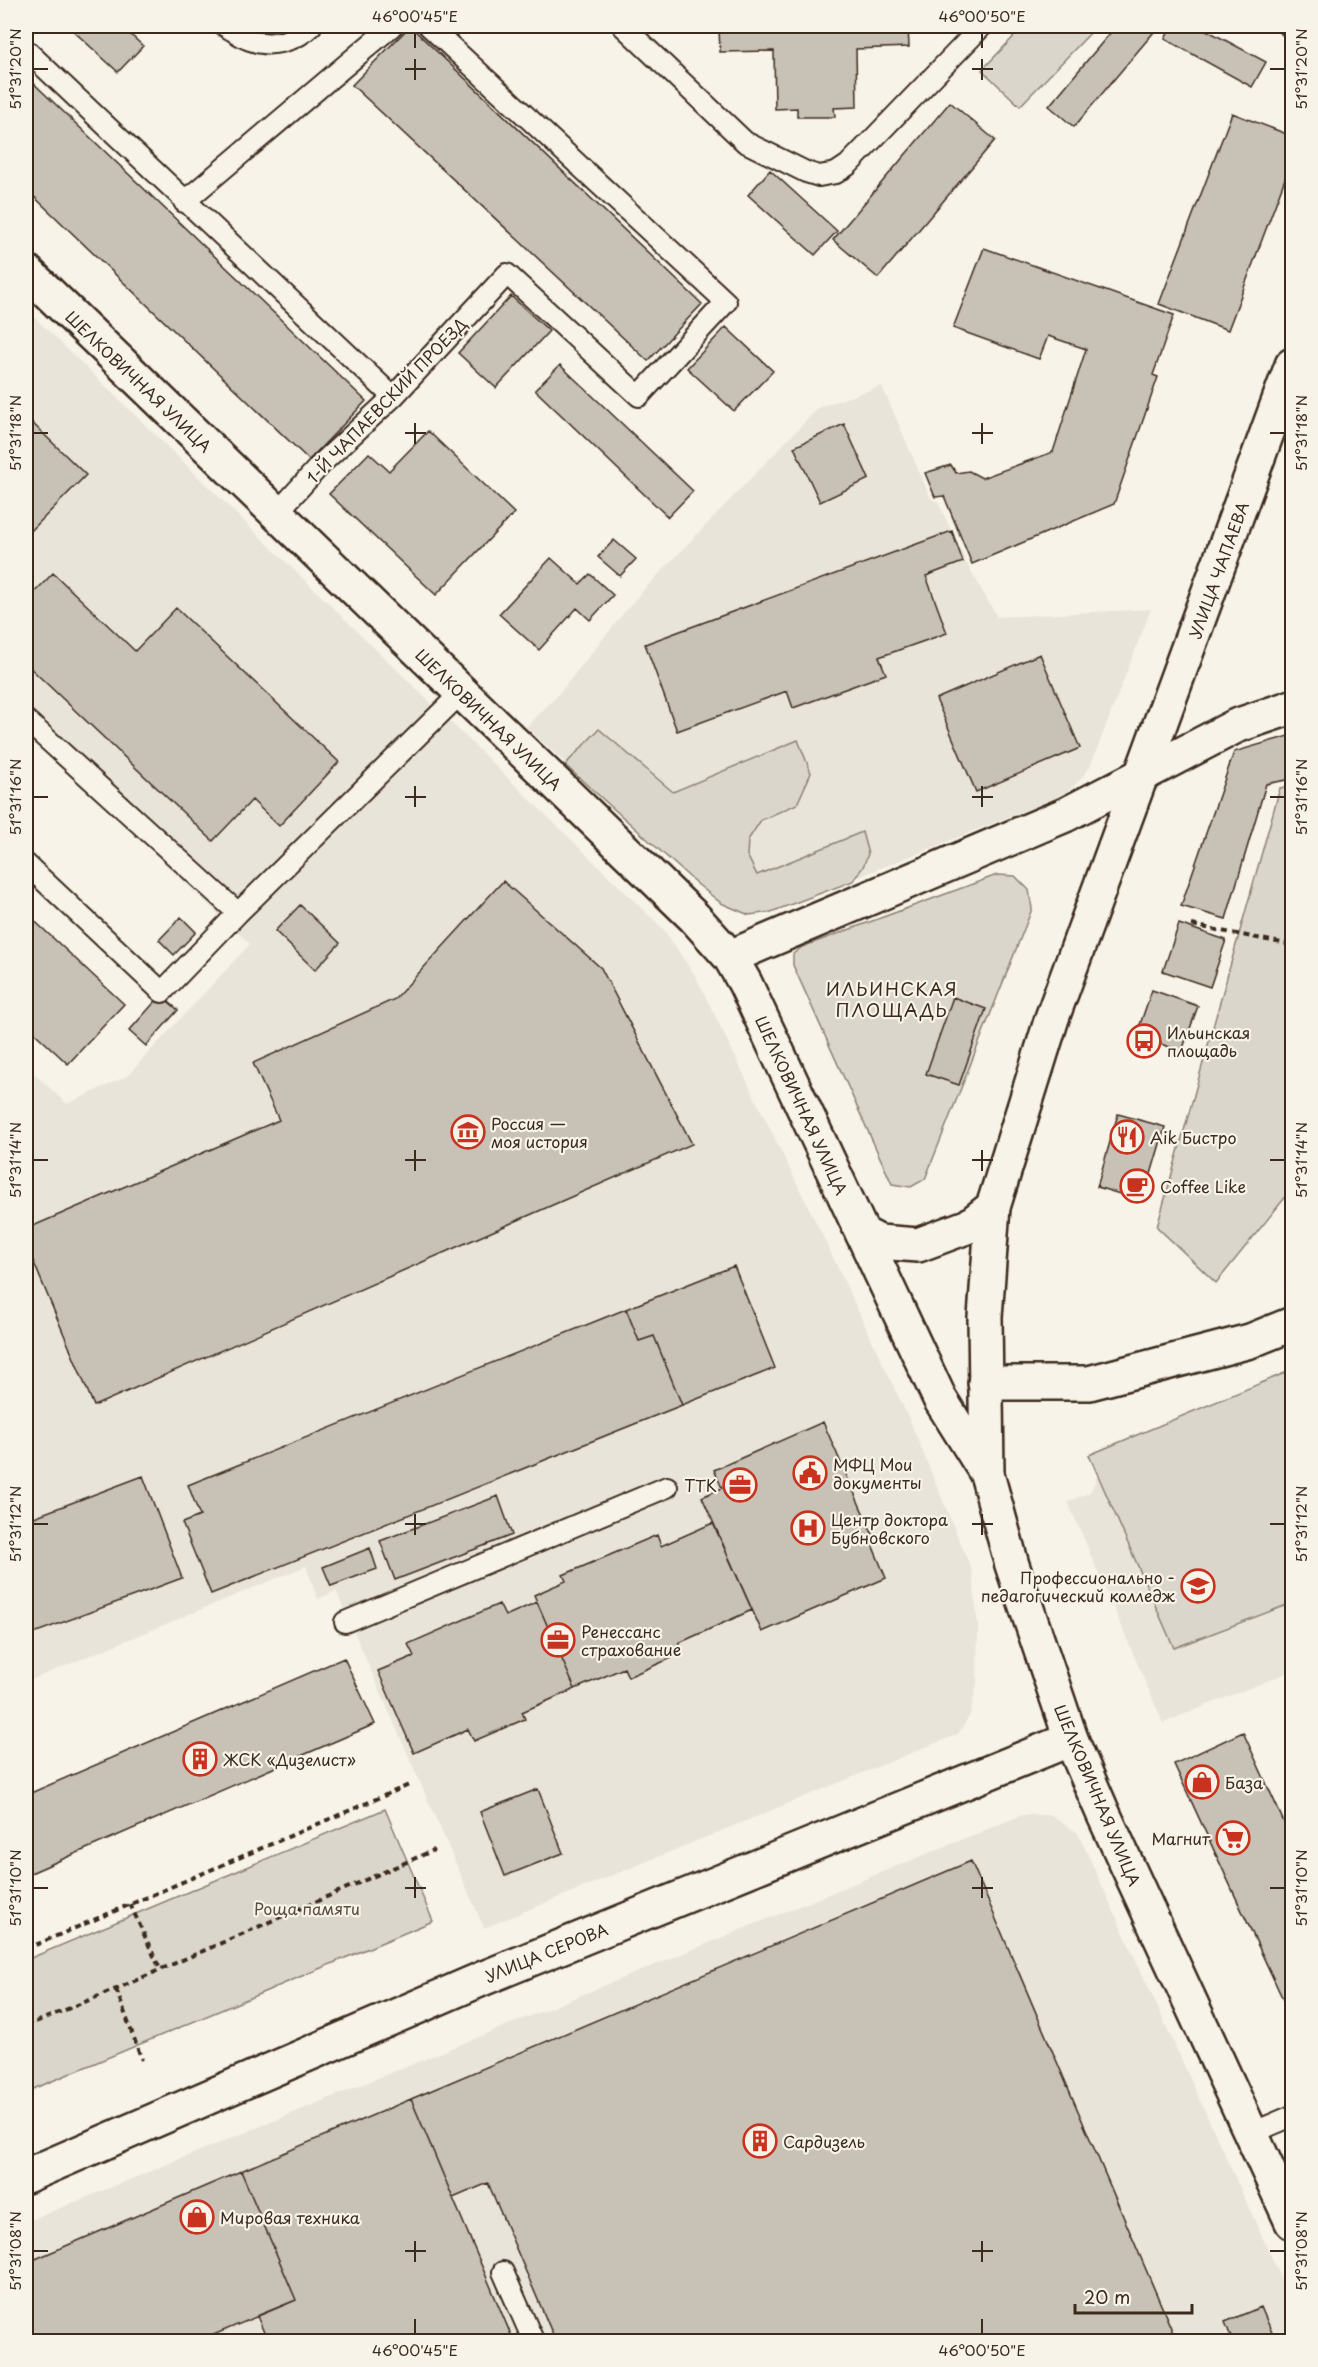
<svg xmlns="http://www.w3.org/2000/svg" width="1318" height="2367" viewBox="0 0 1318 2367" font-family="'Playpen Sans',sans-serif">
	<rect width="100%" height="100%" fill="#f7f3e8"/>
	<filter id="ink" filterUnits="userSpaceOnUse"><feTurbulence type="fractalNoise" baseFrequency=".0167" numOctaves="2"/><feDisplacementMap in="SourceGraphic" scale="12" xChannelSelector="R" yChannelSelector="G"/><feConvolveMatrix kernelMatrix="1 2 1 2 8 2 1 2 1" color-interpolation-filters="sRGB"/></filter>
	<g filter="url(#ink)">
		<path fill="#e9e4d9" d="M26,309L664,930L696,977L827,1245L910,1421L972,1571L978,1625L977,1684L970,1715L958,1734L484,1928L336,1591L318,1599L306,1566L26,1682V1066L67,1104L127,1076L250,944L26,732Z
			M882,386L931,499L938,502L966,562L997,617L1151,609L1090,767L1080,780L1064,795L771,912L749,915L721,903L696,883L526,727L556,697L636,598L819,407Z
			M1292,1370V1671L1163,1723L1068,1502L1090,1492L1098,1475L1089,1455Z
			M1022,1815H1051L1078,1833L1292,2302V2342H26V2222Z"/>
		<path fill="#dbd6cb" stroke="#8b8074" stroke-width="1.5" d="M1024,26H1097L1020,106L982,70Z
			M599,729L673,792L798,740L811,773L797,804L761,820L748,840L747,855L757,875L862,832L868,854L863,867L853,881L771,912L749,915L721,903L696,883L565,765Z
			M1292,786V1189L1216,1283L1157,1227L1280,788Z
			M997,875L1015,876L1029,890L1032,909L925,1179L911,1187L892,1184L793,965V954L802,947Z
			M1292,1370V1603L1174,1648L1089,1455Z
			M385,1809L433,1921L26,2092V1960Z"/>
		<path fill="#c8c1b6" stroke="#3b2a1e" stroke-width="1.5" d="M68,26H121L143,46L118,72Z
			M410,26L702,304L648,361L352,85Z
			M717,26H908L909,47L856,49L857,107L834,108L835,117H797V108L775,109L774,51L720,52L719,28Z
			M1116,26H1159L1074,127L1049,106Z
			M1172,26H1199L1266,62L1252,87L1165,39Z
			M26,76L366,401L309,460L26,189Z
			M950,102L995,140L878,278L833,240Z
			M1232,113L1292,136V160L1228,330L1159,304Z
			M770,170L837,231L815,255L748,195Z
			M984,248L1174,315L1153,375L1158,377L1114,504L972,564L944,496L935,497L925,473L951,465L956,473L969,471L982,478L1053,452L1086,349L1048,336L1039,359L953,328Z
			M511,296L549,331L496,388L458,353Z
			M726,327L773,371L734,411L687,368Z
			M560,365L693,491L668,517L535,390Z
			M26,417L86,475L26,536Z
			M844,424L869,479L820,502L794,447Z
			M428,431L514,513L436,595L329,494L369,453L389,471Z
			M952,531L963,562L926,576L947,633L879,657L886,674L793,708L787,691L677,731L645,644Z
			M614,540L636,559L620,576L598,557Z
			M551,558L580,584L590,574L613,595L590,620L577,608L539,650L499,614Z
			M53,573L135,651L176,608L339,762L279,826L252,800L213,841L26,664V601Z
			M1040,654L1080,748L976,792L936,699Z
			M1292,735V779L1266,784L1226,919L1181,906L1234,752Z
			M503,881L601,968L692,1144L94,1406L26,1244V1229L279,1120L253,1063L395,999Z
			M300,905L340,943L315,970L275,931Z
			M26,913L124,1004L68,1064L26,1025Z
			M181,917L196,932L174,955L159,940Z
			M1179,924L1226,940L1210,987L1163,971Z
			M1152,990L1198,1006L1182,1051L1136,1036Z
			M161,995L178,1010L146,1046L129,1031Z
			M953,997L986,1009L959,1085L926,1074Z
			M1118,1114L1165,1127L1143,1201L1097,1187Z
			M734,1266L775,1368L682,1405L654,1336L639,1341L626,1309Z
			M626,1309L639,1341L654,1336L682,1405L211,1594L182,1523L200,1516L188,1485Z
			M823,1422L875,1540L871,1542L886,1578L762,1632L702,1497L722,1488L714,1470Z
			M143,1476L182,1578L26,1636V1520Z
			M498,1496L512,1535L395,1580L380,1541Z
			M713,1523L752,1610L679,1643L683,1653L628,1677L624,1668L575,1689L534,1595L566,1581L563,1575L657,1535L661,1546Z
			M370,1548L377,1569L331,1586L323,1567Z
			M537,1602L575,1689L522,1712L525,1719L474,1741L468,1729L414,1753L378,1671L414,1656L408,1644L499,1604L505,1616Z
			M344,1658L375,1724L26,1875V1795Z
			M1243,1732L1292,1840V2019L1174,1764Z
			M538,1789L563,1853L505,1876L480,1812Z
			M971,1861L1177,2342H556L488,2183L453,2198L411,2099Z
			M411,2099L514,2342H268L257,2316L296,2300L241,2171Z
			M241,2171L296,2300L197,2342H26V2263Z
			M1261,2307L1276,2342H1233L1225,2322Z"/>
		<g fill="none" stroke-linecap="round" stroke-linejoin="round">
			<g stroke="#3b2a1e" stroke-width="24">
				<path id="service" d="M225,26C233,30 241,37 250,40C271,48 296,41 311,26
					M623,26L745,142L806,172L819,176L836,173L848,165L982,26
					M1289,26L1292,27
					M26,50L393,397
					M184,202L392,26
					M276,514L323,462L393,397L507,274L639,396L726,302L429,26
					M26,720L238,913L461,693
					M26,864L162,992L238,913
					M345,1622L667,1487
					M1252,2133L1292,2116
					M503,2272L534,2342"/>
			</g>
			<g stroke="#3b2a1e" stroke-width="38">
				<path id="minor" d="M26,271L694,917L730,957L745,983L940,1399L987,1474
					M730,957L1065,815L1236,726L1292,707
					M862,1233L879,1242L918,1245L969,1226L993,1207
					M985,1383H1089L1250,1341L1292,1324
					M26,2176L484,1978L1071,1739"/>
			</g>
			<g stroke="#3b2a1e" stroke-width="38">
				<path id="tertiary" d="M1292,365L1052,1018L993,1207L985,1317L987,1474L1012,1565L1071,1739L1103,1813L1292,2222"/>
			</g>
			<path stroke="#3b2a1e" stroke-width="4" stroke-dasharray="6 4.5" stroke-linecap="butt" d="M1192,925L1292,945
				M1286,1288L1292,1279
				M130,1904L160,1969
				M26,1949L409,1785
				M116,1989L142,2060
				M26,2026L116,1989L434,1850"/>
			<use href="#service" stroke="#f7f3e8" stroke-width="20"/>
			<use href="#minor" stroke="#f7f3e8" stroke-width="33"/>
			<use href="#tertiary" stroke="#f7f3e8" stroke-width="33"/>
		</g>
	</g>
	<path fill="none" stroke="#3b2a1e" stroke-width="2" d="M415,33V48M982,33V48M415,59V80M982,59V80M33,69H48M405,69H426M972,69H993M1270,69H1285M415,423V444M982,423V444M33,433H48M405,433H426M972,433H993M1270,433H1285M415,786V807M982,786V807M33,797H48M405,797H426M972,797H993M1270,797H1285M415,1150V1171M982,1150V1171M33,1160H48M405,1160H426M972,1160H993M1270,1160H1285M415,1514V1535M982,1514V1535M33,1524H48M405,1524H426M972,1524H993M1270,1524H1285M415,1877V1898M982,1877V1898M33,1888H48M405,1888H426M972,1888H993M1270,1888H1285M415,2241V2262M982,2241V2262M33,2251H48M405,2251H426M972,2251H993M1270,2251H1285M415,2319V2334M982,2319V2334"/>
	<defs>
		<g id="bus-ring" transform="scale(1.725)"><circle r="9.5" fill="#f7f3e8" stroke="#c8321e" stroke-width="1.5"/><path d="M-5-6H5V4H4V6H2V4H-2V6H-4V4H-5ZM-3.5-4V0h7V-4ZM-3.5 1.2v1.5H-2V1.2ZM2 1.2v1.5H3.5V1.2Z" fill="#c8321e"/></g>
		<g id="museum-ring" transform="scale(1.725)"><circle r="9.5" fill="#f7f3e8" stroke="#c8321e" stroke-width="1.5"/><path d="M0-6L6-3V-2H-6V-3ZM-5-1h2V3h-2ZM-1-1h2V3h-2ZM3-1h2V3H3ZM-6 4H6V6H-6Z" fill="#c8321e"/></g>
		<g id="restaurant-ring" transform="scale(1.725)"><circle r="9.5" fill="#f7f3e8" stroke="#c8321e" stroke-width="1.5"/><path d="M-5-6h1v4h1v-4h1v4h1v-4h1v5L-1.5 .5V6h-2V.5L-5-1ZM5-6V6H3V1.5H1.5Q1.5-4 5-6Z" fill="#c8321e"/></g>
		<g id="cafe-ring" transform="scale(1.725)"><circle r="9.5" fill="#f7f3e8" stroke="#c8321e" stroke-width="1.5"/><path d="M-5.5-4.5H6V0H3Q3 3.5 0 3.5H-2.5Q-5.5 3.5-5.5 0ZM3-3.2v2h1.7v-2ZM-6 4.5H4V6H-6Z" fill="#c8321e"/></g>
		<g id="civic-ring" transform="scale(1.725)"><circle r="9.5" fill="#f7f3e8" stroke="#c8321e" stroke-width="1.5"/><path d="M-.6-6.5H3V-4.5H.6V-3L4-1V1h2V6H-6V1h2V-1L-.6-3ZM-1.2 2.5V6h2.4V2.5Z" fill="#c8321e"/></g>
		<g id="office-ring" transform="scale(1.725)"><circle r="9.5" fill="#f7f3e8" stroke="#c8321e" stroke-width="1.5"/><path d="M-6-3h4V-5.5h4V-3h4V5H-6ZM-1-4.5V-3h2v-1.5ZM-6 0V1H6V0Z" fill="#c8321e"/></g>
		<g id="hospital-ring" transform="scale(1.725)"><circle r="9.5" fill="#f7f3e8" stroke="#c8321e" stroke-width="1.5"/><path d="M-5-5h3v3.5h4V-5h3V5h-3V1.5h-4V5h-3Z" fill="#c8321e"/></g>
		<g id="university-ring" transform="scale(1.725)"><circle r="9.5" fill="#f7f3e8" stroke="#c8321e" stroke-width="1.5"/><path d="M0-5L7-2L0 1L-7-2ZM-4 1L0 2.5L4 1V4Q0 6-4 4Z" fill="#c8321e"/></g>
		<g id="building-ring" transform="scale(1.725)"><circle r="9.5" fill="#f7f3e8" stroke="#c8321e" stroke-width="1.5"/><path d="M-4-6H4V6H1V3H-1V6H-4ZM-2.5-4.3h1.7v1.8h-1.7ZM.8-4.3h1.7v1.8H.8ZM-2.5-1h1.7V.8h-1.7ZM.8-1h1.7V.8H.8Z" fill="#c8321e"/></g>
		<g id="shop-ring" transform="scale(1.725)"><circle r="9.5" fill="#f7f3e8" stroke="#c8321e" stroke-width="1.5"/><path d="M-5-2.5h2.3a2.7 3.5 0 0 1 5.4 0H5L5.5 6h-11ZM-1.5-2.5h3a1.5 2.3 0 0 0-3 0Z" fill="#c8321e"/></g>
		<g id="supermarket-ring" transform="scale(1.725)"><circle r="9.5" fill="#f7f3e8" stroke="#c8321e" stroke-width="1.5"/><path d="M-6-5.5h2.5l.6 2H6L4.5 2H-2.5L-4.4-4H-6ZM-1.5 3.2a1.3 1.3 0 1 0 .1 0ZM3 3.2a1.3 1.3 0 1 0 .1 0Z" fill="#c8321e"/></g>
	</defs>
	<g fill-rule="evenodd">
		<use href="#bus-ring" x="1144" y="1041"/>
		<use href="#museum-ring" x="468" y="1132"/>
		<use href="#restaurant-ring" x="1127" y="1137"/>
		<use href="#cafe-ring" x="1137" y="1186"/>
		<use href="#civic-ring" x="810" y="1473"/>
		<use href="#office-ring" x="740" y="1485"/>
		<use href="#hospital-ring" x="808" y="1528"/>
		<use href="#university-ring" x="1198" y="1586"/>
		<use href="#office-ring" x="558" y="1640"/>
		<use href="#building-ring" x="200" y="1759"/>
		<use href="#shop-ring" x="1202" y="1782"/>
		<use href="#supermarket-ring" x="1233" y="1838"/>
		<use href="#building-ring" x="760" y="2141"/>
		<use href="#shop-ring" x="197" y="2217"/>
	</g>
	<g text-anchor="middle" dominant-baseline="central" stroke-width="4.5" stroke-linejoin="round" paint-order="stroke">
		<g font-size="16" fill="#3b2a1e" stroke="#f7f3e8">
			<text transform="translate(139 381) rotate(44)">ШЕЛКОВИЧНАЯ УЛИЦА</text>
			<text transform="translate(386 400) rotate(-46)">1-Й ЧАПАЕВСКИЙ ПРОЕЗД</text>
			<text transform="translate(1218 570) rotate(-70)">УЛИЦА ЧАПАЕВА</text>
			<text transform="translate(489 719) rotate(44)">ШЕЛКОВИЧНАЯ УЛИЦА</text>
			<text transform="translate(802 1105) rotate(65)">ШЕЛКОВИЧНАЯ УЛИЦА</text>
			<text transform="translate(1098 1795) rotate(67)">ШЕЛКОВИЧНАЯ УЛИЦА</text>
			<text transform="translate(546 1952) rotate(-22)">УЛИЦА СЕРОВА</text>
		</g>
		<g font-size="16" fill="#3b2a1e" stroke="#f7f3e8" text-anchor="start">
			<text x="1167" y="1032">Ильинская<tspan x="1167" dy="18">площадь</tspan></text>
			<text x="491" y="1123">Россия —<tspan x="491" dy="18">моя история</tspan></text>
			<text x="1150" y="1137">Aik Бистро</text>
			<text x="1160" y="1186">Coffee Like</text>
			<text x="833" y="1464">МФЦ Мои<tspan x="833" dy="18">документы</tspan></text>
			<text x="717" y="1485" text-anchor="end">ТТК</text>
			<text x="831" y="1519">Центр доктора<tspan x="831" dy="18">Бубновского</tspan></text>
			<text x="1175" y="1577" text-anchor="end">Профессионально -<tspan x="1175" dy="18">педагогический колледж</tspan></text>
			<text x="581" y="1631">Ренессанс<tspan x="581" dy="18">страхование</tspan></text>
			<text x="223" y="1759">ЖСК «Дизелист»</text>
			<text x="1225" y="1782">База</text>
			<text x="1210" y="1838" text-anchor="end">Магнит</text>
			<text x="783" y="2141">Сардизель</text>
			<text x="220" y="2217">Мировая техника</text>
		</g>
		<g font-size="16" fill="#5b4c41" stroke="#f7f3e8">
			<text x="307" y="1908">Роща памяти</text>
		</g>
		<g font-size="18" letter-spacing="1.5" fill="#3b2a1e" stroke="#f7f3e8">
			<text x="892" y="988">ИЛЬИНСКАЯ<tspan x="892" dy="21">ПЛОЩАДЬ</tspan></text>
		</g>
	</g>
	<rect width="1318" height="2367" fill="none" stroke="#f7f3e8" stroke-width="66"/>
	<path d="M1075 2304v9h117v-9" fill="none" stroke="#3b2a1e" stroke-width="3"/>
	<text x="1084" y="2304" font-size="18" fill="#3b2a1e" stroke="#f7f3e8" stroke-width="4.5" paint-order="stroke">20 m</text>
	<rect x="33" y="33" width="1252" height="2301" fill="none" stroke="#3b2a1e" stroke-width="2"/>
	<g font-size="15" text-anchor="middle" fill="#3b2a1e">
		<text x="415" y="22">46°00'45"E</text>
		<text x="982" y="22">46°00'50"E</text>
		<text transform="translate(16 69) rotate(-90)" y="5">51°31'20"N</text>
		<text transform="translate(1302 69) rotate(-90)" y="5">51°31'20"N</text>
		<text transform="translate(16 433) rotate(-90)" y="5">51°31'18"N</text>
		<text transform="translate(1302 433) rotate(-90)" y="5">51°31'18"N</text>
		<text transform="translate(16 797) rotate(-90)" y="5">51°31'16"N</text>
		<text transform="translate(1302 797) rotate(-90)" y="5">51°31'16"N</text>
		<text transform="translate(16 1160) rotate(-90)" y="5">51°31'14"N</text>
		<text transform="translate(1302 1160) rotate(-90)" y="5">51°31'14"N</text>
		<text transform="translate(16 1524) rotate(-90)" y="5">51°31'12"N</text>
		<text transform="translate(1302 1524) rotate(-90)" y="5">51°31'12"N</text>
		<text transform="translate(16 1888) rotate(-90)" y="5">51°31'10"N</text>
		<text transform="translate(1302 1888) rotate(-90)" y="5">51°31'10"N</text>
		<text transform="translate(16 2251) rotate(-90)" y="5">51°31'08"N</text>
		<text transform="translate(1302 2251) rotate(-90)" y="5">51°31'08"N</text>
		<text x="415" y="2356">46°00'45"E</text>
		<text x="982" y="2356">46°00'50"E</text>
	</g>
</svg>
